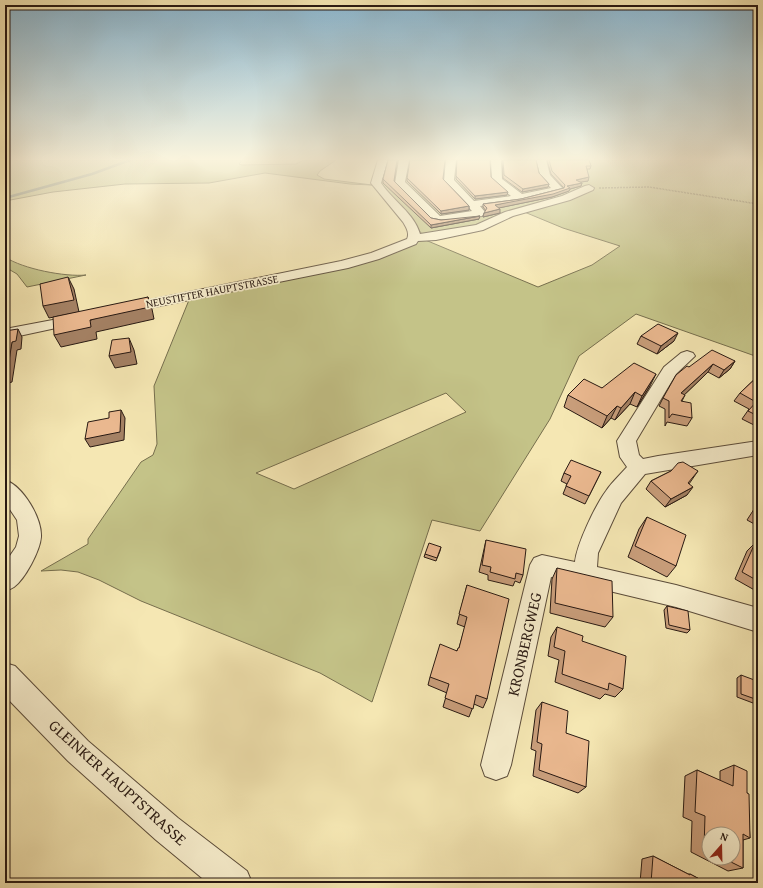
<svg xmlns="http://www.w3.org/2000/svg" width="763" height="888" viewBox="0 0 763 888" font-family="'Gentium Book Plus',serif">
	<rect width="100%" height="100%" fill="#f5e7b3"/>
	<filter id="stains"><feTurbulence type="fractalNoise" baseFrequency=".005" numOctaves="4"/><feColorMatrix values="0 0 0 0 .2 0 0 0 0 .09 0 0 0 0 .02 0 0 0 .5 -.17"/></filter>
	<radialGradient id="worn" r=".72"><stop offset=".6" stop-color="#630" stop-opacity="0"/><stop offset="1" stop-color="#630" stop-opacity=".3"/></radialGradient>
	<path fill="#c4c388" stroke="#766e4d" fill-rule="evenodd" d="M5,160H242L239,164L242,165L296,164L304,160H336L320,171L317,175L324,179L372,185L350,184L265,173L209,183L125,184L53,192L5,201V191L10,189L5,185Z
		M385,160H758V357L636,314L579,356L550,419L480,531L432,520L372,702L320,673L141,601L99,580L78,572L61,570L41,571L88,544V539L141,462L153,455L157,444L154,386L189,300L408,246L423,239L538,287L592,265L620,246L563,228L522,211L486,224L423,235L379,185ZM446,393L466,412L294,489L256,473Z
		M5,257C23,269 65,277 86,275L27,287L17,274L5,267Z"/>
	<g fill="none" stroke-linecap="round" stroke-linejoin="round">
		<path stroke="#6f7c73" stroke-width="2.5" d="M5,198L92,174L130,160"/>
		<g stroke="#5b4c3a" stroke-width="2">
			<path id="minor" d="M378,160H388L381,183C393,201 414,213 420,234L476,225L505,212L562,196L585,186L589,185L594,188L593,190L570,200L513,216L483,230L436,240L418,241L416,244L379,259L348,268L125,313L120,312L118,309L120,306L125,305L341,261L371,253L407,239C410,233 406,227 403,222L371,183Z
				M399,160H409L405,182L440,216L472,211L444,181L446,160H456L454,180L474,201L511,196L492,180L491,160H501L502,179L522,194L551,188L540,176L536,160H546L550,175L563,189L562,191L520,201L480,206L485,212L482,216L440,222L432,220L395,183Z
				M79,315L84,316L86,319L84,322L5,339V329Z
				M687,351L693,353L695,356L676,374L636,441L639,455L643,459L658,456L758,441V455L645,474L621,503L598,553L597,567L676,585L758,608V632L676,607L551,577L511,765L507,776L496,780L485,776L481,765L530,565L534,558L542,555L575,562C577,544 595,506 606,491C612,482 620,475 627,467L620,457L617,441L664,367L681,353Z
				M5,480C23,486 42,518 41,537C40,551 25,579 14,587C11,589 8,590 5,591V563L16,547L19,536L17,520L5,502Z
				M5,663L15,666L88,741L178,818L247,871L252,883H208L156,840L68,761L5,696Z"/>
		</g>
		<path stroke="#281912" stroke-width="1.5" stroke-dasharray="0.5 1" stroke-linecap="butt" d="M599,188L649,187L758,204"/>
		<use href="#minor" fill="#f8efce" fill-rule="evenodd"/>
	</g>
	<path fill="#c99e7b" stroke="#281912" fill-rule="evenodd" d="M388,160H398L394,181L431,218L441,220L479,219L431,228L383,183V179Z
		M457,160L491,177L507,195L475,199L456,179Z
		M502,160H536L539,173L549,184L548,187L522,192L503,178Z
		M547,160H589L591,166L590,169H587L588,181L580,182L582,183L581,186L570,189L569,191L552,197L498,208L500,213L483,217L484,213L486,211L483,207V204L521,199L564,188L551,174Z
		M407,178L443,179L469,206V210L441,214L407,181Z
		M641,336L674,341L657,354L637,344Z
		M735,361L730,369L719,378L708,372L684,395H685L682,401L692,418L687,426L667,422L665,426V409L659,406L663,398L689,367Z
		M758,376V427L742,419L749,409L734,401L740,393Z
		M650,386L637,407L630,404L615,420L611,418L602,428L564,407L568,395L602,388Z
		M671,471H698L689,484L687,495L665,507L646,489L651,481Z
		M601,472L585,504L563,494L567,484L561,481L564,473Z
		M758,503V526L747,520Z
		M647,517L676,566L667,577L628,557L639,529Z
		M486,540L523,575L520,583L515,581L513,586L488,580V575L479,572Z
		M755,543L758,545V592L735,579L747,551Z
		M441,547L440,551L436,561L424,557L425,554Z
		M557,568L613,617L605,627L550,613L552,579Z
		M467,585L487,699L483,708L474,704L469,717L443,707L447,693L428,685L430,677L459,648L465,627L457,624Z
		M667,606L690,630L687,633L666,628L664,610Z
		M557,627L582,641L623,689L615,697L605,694L600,699L555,682L559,660L548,656L551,637Z
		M741,675L758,700L753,703L737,697V678Z
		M542,702L566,733L586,787L578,793L533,776L536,751L531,749L536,710Z
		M734,765L747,793L750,838L743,840V868L728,871L691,852L692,821L683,817L685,776L697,770L720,781V771ZM709,834L733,858H709Z
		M653,856L688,874H690L707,883H640L642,859Z"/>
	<path fill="#a48164" stroke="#281912" d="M589,177L588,181L575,183L576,180Z
		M582,183L581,186L570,189L569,191L552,197L494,209L495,205L567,189V186Z
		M549,184L548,187L522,192L523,189Z
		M508,192L507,195L475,199V196Z
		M469,206V210L441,214V211Z
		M500,209V213L483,217L484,213Z
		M480,216L479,219L431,228V225Z
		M68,277L74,289L79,312L49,318L43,306Z
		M148,297L152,309L154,319L96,332L97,339L61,347L54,335Z
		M18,329L22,337L21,349L17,350L12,382L5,384V375L12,342Z
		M678,333L674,341L657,354L661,346Z
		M129,338L134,350L137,364L115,368L109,356Z
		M735,361L730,369L719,378L724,370Z
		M713,364L708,372L677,402L681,393Z
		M656,374L650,386L637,407L642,396Z
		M635,392L630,404L615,420L621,408Z
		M617,406L611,418L602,428L607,416Z
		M121,410L125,418L124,440L90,447L85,439Z
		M693,487L687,495L665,507L671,499Z"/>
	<path fill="#eab88f" stroke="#281912" d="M388,160H397L394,181L431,218L441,220L480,216L431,225L383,179Z
		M410,160H445L443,179L469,206L441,211L407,178Z
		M457,160H490L491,177L508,192L475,196L456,176Z
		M503,160H536L539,173L549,184L523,189L504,175Z
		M549,160H589L591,166H586L589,177L576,180L582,183L567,186L570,188L553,194L495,205L500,209L484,213L487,208L483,204L521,199L564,188L565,185L552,171Z
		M68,277L74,300L43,306L40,284Z
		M148,297L150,307L90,320L91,327L54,335L53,317Z
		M658,324L678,333L661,346L641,336Z
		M18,329L16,341L12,342L7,374L5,375V331Z
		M129,338L131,352L109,356L112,340Z
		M712,350L735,361L724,370L713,364L681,393L685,395L681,401L691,403L692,418L672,414L669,418V401L663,398L676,375L687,366L689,367Z
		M634,363L656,374L642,396L635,392L621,408L617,406L607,416L568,395L584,379L602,388Z
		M758,376V400L756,402L740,393Z
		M758,400V416L748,411Z
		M121,410L120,432L85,439L88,422L109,418V412Z
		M571,460L601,472L589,496L566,486L571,476L564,473Z
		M683,462L698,471L688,483L693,487L671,499L651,481L671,471L678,463Z
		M758,506V514L754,512Z
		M647,517L686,535L676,566L635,546Z
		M486,540L526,549L523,575L516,573L515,579L490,572L491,567L482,565Z
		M429,543L441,547L437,558L425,554Z
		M755,543L758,545V581L742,572Z
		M557,568L612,581L613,617L555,603Z
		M467,585L509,599L487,699L476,695L473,709L445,698L449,684L430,677L440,644L457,651L458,648H459L467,617L459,614Z
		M667,606L688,611L690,630L669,625Z
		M557,627L583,636L582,641L626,656L623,689L609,683L608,690L562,674L565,651L554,647Z
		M741,675L757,681L758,700L741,694Z
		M542,702L568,711L566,733L589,741L586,787L539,770L542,744L537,742Z
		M734,765L747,771V793L749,794L750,838L743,834V868L723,858H733V834H709V851L704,849L705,816L695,812L697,770L733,786Z
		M653,856L690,875V874L707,883H651Z"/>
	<linearGradient id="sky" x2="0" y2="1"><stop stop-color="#8ab8d3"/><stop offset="0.56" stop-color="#faf4dd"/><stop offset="1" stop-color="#faf4dd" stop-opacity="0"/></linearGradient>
	<rect width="763" height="284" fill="url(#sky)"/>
	<g text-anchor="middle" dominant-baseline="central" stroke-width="3.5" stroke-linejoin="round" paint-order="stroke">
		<g font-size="11" fill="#281912" stroke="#f8efce">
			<text transform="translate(212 291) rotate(-11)">NEUSTIFTER HAUPTSTRASSE</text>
		</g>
		<g font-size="16" fill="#281912" stroke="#f8efce">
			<text transform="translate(524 644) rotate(-77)">KRONBERGWEG</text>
			<text transform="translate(118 782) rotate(42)">GLEINKER HAUPTSTRASSE</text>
		</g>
	</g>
	<rect width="763" height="888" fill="none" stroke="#f5e7b3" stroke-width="20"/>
	<rect x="6" y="6" width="751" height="876" fill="none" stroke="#281912" stroke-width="2"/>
	<rect x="10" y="10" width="743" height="868" fill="none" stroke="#281912"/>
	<g transform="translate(721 846) rotate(20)"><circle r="19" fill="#f8efce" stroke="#a59983"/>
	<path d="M0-3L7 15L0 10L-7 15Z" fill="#8f2418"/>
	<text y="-6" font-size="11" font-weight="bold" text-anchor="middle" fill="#281912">N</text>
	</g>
	<rect width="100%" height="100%" filter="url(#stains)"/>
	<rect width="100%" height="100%" fill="url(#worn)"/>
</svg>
